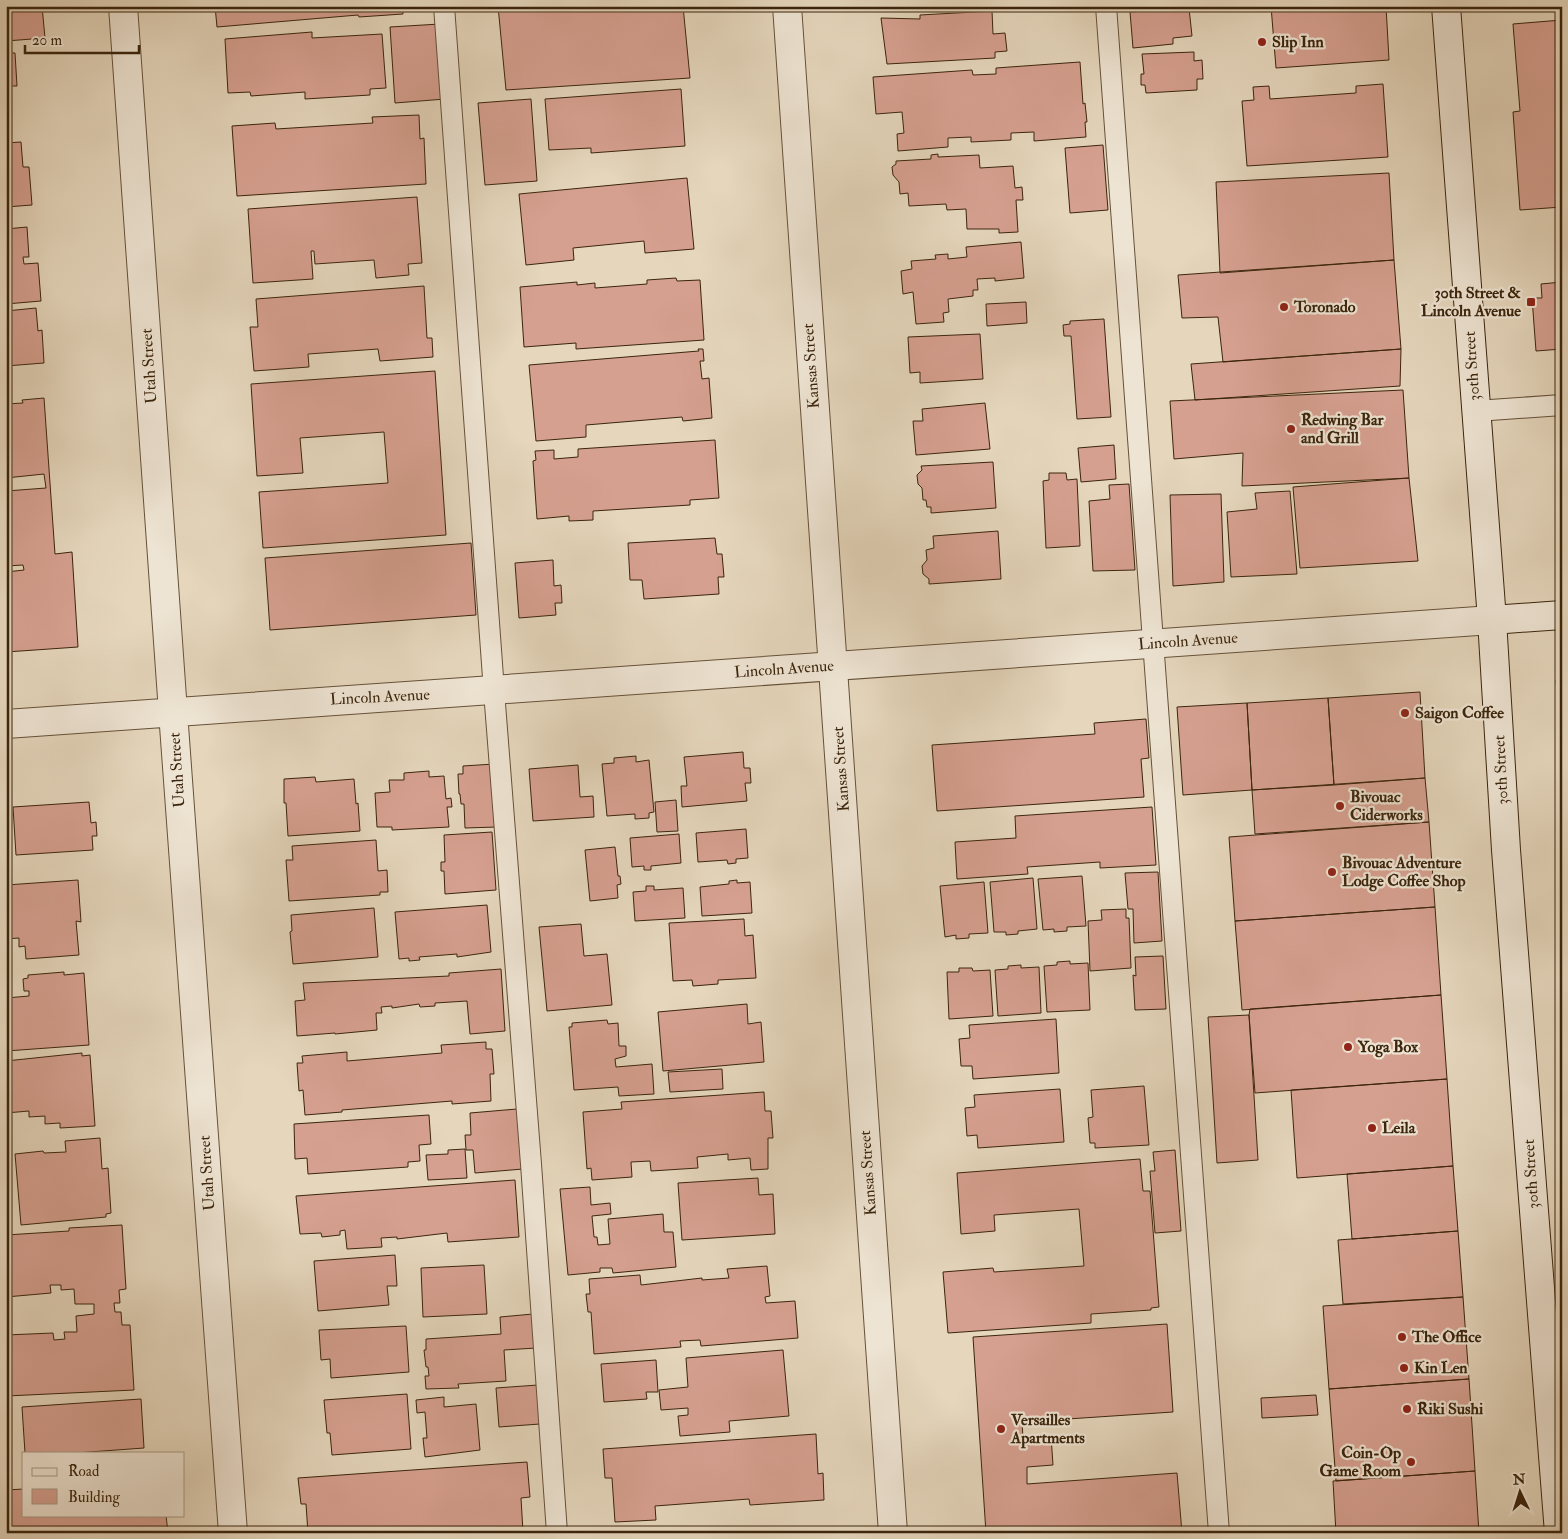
<svg xmlns="http://www.w3.org/2000/svg" width="1568" height="1539" viewBox="0 0 1568 1539" font-family="'IM FELL Double Pica',serif">
	<rect width="100%" height="100%" fill="#e5d6bc"/>
	<filter id="stains"><feTurbulence type="fractalNoise" baseFrequency=".004" numOctaves="4"/><feColorMatrix values="0 0 0 0 .2 0 0 0 0 .09 0 0 0 0 .02 0 0 0 .5 -.17"/></filter>
	<radialGradient id="worn" r=".72"><stop offset=".6" stop-color="#630" stop-opacity="0"/><stop offset="1" stop-color="#630" stop-opacity=".3"/></radialGradient>
	<path fill="#d6a090" stroke="#3b250d" d="M6,6H42L45,38L6,41Z
		M215,6H403V14L359,17L358,15L217,27Z
		M498,6H683L690,78L506,90Z
		M1271,6H1386L1389,60L1276,68Z
		M1189,8L1192,36L1173,38V44L1133,48L1130,12Z
		M992,11L993,34L1005,33L1007,51L995,52V58L887,64L881,18L920,19V15Z
		M1562,20V207L1520,210L1513,112L1520,111L1513,24Z
		M440,24L445,99L395,103L390,27Z
		M312,32V38L382,34L386,88L370,89V95L305,99V92L251,96L250,92L228,93L225,39Z
		M1194,52V61L1202,60L1203,79H1197V90L1146,93L1145,85H1141V74H1144L1142,54Z
		M6,53H15L17,86H6Z
		M1080,62L1083,104L1085,103L1087,122H1085L1086,137L1034,141V132L1011,133V140L971,142V137L948,138V147L898,151L897,134L904,133L902,112L876,114L873,77L972,70L973,75L996,74V68Z
		M1383,84L1388,157L1247,166L1242,101L1254,100L1253,87L1269,86L1270,99L1356,93V86Z
		M681,89L685,146L591,153V148L549,150L545,99Z
		M531,99L537,181L485,185L478,103Z
		M419,115L420,139L424,138L426,184L237,196L232,126L275,123L276,129L373,123L372,117Z
		M21,142L23,167H29L32,205L6,207V143Z
		M1103,145L1108,210L1070,213L1065,148Z
		M938,154V157L979,155L980,168L1013,166L1015,188L1022,187L1023,200H1016L1018,232L999,233V229H967L966,209L947,210L946,204L909,206L908,193L900,194L899,182L893,175L892,167L896,164V161L931,159V155Z
		M1389,173L1394,260L1220,273L1216,182Z
		M687,178L694,249L645,253L644,241L573,248L574,260L526,265L519,194Z
		M417,197L422,263L408,264L409,275L376,278L374,260L315,264L314,251H311L313,279L253,283L248,209Z
		M27,227L29,257H23L24,264L38,263L41,301L6,304V229Z
		M1021,242L1024,278L995,281V278L977,279L978,290H973V296L948,299L949,312L943,313L944,322L916,324L913,292L903,294L901,271L912,269L911,261L936,259L935,255L948,254V259L967,257L966,247Z
		M1394,260L1401,349L1223,362L1218,317L1182,318L1178,275Z
		M676,278L677,281L700,280L704,340L576,349V343L524,347L520,287L577,282V285L595,283V288L647,284V280Z
		M1562,282V349L1536,351L1532,298H1542L1541,284Z
		M424,286L427,338H432L433,357L380,361L378,349L308,354L309,367L254,371L250,327H258L256,299Z
		M1026,302L1027,323L987,326L986,304Z
		M36,308L38,331L42,330L44,363L6,366V311Z
		M1104,319L1111,417L1077,419L1071,336H1064L1063,325L1070,324V321Z
		M980,334L983,379L920,383V372L910,373L908,337Z
		M698,349H703L704,361H700L702,379L709,378L712,418L683,421L682,417L586,425V437L536,441L529,365L699,351Z
		M1401,349L1400,386L1195,400L1191,364Z
		M435,371L446,535L263,548L259,492L388,483L384,432L300,438L303,473L257,476L251,384Z
		M1403,390L1409,478L1242,486L1243,453L1174,459L1170,401Z
		M44,398L55,554L72,552L78,647L6,652V572L24,570L23,565L6,566V491L46,488L44,474L6,478V404L23,403L22,400Z
		M985,403L990,449L916,455L913,421H923L922,409Z
		M715,440L719,498L690,500V505L593,511V520L569,521V516L537,519L533,461L536,460L535,451L554,450V459L578,457V449Z
		M1114,445L1116,479L1081,482L1078,448Z
		M993,462L996,508L931,513V507H927L926,500H923L922,488L918,484L917,475L922,470L921,466Z
		M1049,473H1066L1067,480L1077,479L1080,546L1046,548L1043,481L1049,480Z
		M1409,478L1418,561L1300,568L1293,487Z
		M1129,484L1135,570L1093,571L1089,501L1110,499L1109,485Z
		M1290,491L1297,574L1231,577L1227,512L1257,509L1255,493Z
		M1221,494L1224,582L1173,586L1170,495Z
		M998,531L1001,579L929,584V579L923,574L922,566L927,560L926,550L934,548L933,536Z
		M715,538L717,554H722L724,577H718L719,594L644,599L642,580H630L628,543Z
		M471,543L476,615L270,630L265,558Z
		M553,560L554,586L561,585L562,603H555L556,615L519,618L515,563Z
		M1556,680H1562V745Z
		M1420,692L1425,778L1334,785L1328,698Z
		M1328,698L1334,785L1252,790L1247,703Z
		M1247,703L1252,790L1183,795L1177,707Z
		M1146,719L1149,758L1141,759L1144,797L937,811L932,745L1095,734L1094,723Z
		M743,752L744,768H750L751,783H745L747,801L682,807L681,786H687L684,757Z
		M636,756V762L649,760L654,812L649,813V818L635,819V814L607,816L602,764L614,763V758Z
		M494,764L497,827L465,828L464,804H461L460,794H459L458,774H463V766Z
		M578,765L580,797L593,796L594,817L533,821L529,769Z
		M429,771V777L444,776L446,799L451,798L452,807H447L449,827L392,830V827H377L375,793L390,792L389,780H404V773Z
		M315,777L316,782L354,779L356,804L358,803L360,831L288,836L286,803H284V779Z
		M1425,778L1429,822L1255,834L1252,790Z
		M676,800L678,831L657,832L655,802Z
		M89,802L91,823L96,822L97,836H92L93,850L16,855L13,807Z
		M1152,807L1156,865L1100,868V862L1027,867L1028,874L957,879L955,842L1016,838L1015,816Z
		M1429,822L1435,907L1235,921L1229,837Z
		M746,829L748,858L736,859V863L728,864L727,860L698,862L696,833Z
		M492,832L496,890L445,894L444,871H441V862H445L444,835Z
		M679,834L681,863L651,866V870H644V866L632,867L630,838Z
		M376,840L378,871L387,870L388,892H380V895L289,901L286,860H293L292,846Z
		M615,847L618,876H620L621,884L617,885L618,898L590,901L585,850Z
		M1158,872L1162,941L1134,943L1133,909H1128L1125,873Z
		M1082,876L1086,926L1067,927V931L1054,932V929L1043,930L1038,879Z
		M1033,878L1037,929L1018,931V934L1006,935V932H994L990,882Z
		M78,880L81,922L76,921L79,955L26,959L25,946L19,947V938L6,939V885Z
		M737,880V883L750,882L752,913L702,916L700,887L729,884V881Z
		M984,882L988,933L969,934V938L956,939V935L945,937L940,886Z
		M646,886H654V890L683,888L685,918L635,921L633,892L646,891Z
		M487,905L491,952L457,957V954L419,957L420,960L409,961V958L399,959L395,912Z
		M1435,907L1441,995L1242,1010L1235,921Z
		M374,908L378,957L293,964L290,932L292,931L291,915Z
		M1126,909V918H1129L1131,968L1090,971L1088,921L1102,920L1101,910Z
		M744,919L745,936L753,935L756,978L718,980V984L693,986L692,980L673,981L669,923Z
		M581,924L584,956L607,954L612,1005L547,1011L539,927Z
		M1163,956L1166,1009L1135,1010L1133,975L1136,976L1135,957Z
		M1070,961V964L1088,963L1090,1010L1047,1012L1044,966L1057,965V962Z
		M1021,965V968L1039,967L1041,1013L998,1016L995,970L1008,969V966Z
		M959,968H972L973,971L990,970L993,1016L949,1019L947,972H959Z
		M501,969L505,1031L470,1034L467,1001L435,1003V1006L420,1007L419,1004L392,1008V1006L381,1007L382,1013H376L377,1030L335,1034V1033L297,1036L295,1001L305,1000L303,983L449,976V973Z
		M64,972V975L84,973L89,1045L6,1051V998L29,996V991H24L23,979L28,978V975Z
		M1441,995L1447,1079L1255,1093L1249,1015L1250,1009Z
		M747,1004L748,1024L761,1022L764,1062L663,1071L658,1012Z
		M1249,1015L1258,1160L1217,1163L1208,1017Z
		M1056,1019L1059,1073L973,1079L972,1066H961L959,1039L970,1038L969,1025Z
		M607,1020L608,1024L618,1023L619,1046H626V1056L615,1059L616,1067L652,1064L654,1094L619,1096L618,1087L574,1090L569,1027H572V1023Z
		M486,1042V1049H492L494,1074H490L491,1101L452,1104V1101L342,1110V1112L305,1115L303,1090L299,1091L297,1063H303L302,1056L347,1052V1061L442,1053L441,1045Z
		M82,1053V1056L90,1055L95,1126L60,1128V1123L45,1124V1116L29,1117V1111L6,1113V1061Z
		M722,1069L723,1089L670,1092L668,1072Z
		M1447,1079L1453,1166L1297,1178L1291,1090Z
		M1144,1086L1149,1145L1095,1148V1143H1090L1088,1118L1093,1117L1091,1090Z
		M1060,1089L1064,1142L978,1148L977,1135L967,1136L965,1108L975,1107L974,1095Z
		M764,1092L765,1111H771L773,1138H768V1169L751,1170L750,1158L728,1160V1154L697,1157L698,1168L651,1171L650,1161L631,1162L632,1177L592,1180L591,1168L587,1169L583,1112L622,1109L621,1102Z
		M517,1109L523,1169L475,1173L473,1150H466L465,1135H471L470,1113Z
		M429,1115L431,1144L419,1145L420,1161L408,1162V1167L308,1174L307,1158L295,1159L294,1124Z
		M100,1138L102,1169L108,1168L111,1213L106,1214V1217L21,1225L15,1154L43,1151L44,1153L66,1152L65,1141Z
		M465,1149L467,1178L428,1180L426,1155L448,1154V1150Z
		M1175,1150L1181,1231L1155,1233L1150,1171H1155L1153,1152Z
		M1140,1159L1143,1191H1150L1159,1307L1151,1308V1310L1091,1314V1323L948,1333L943,1272L993,1268L994,1272L1084,1266L1079,1209L994,1215L995,1231L961,1234L957,1173Z
		M1453,1166L1458,1231L1352,1239L1347,1174Z
		M758,1178L759,1195L773,1194L775,1234L682,1240L678,1183Z
		M515,1180L519,1237L448,1242L447,1233L397,1239V1237L381,1238L382,1247L347,1249L345,1230L340,1231V1235L322,1237L321,1233L300,1234L296,1196Z
		M590,1187L591,1205L610,1203L611,1214L592,1216L594,1237H597L598,1245L610,1244L608,1219L663,1214L664,1232H673L676,1267L613,1273L612,1268H600V1272L568,1275L560,1189Z
		M122,1225L126,1289L119,1290L120,1303H114L115,1312H121L122,1325H130L134,1390L6,1396V1335L53,1333L54,1340L65,1339L64,1332H77L76,1316L94,1314V1304H75L74,1289L61,1290V1285H50L51,1293L6,1297V1235L69,1231V1228Z
		M1458,1231L1463,1297L1343,1304L1338,1240Z
		M395,1255L397,1286H387L389,1305L318,1311L314,1261Z
		M484,1265L487,1314L423,1317L421,1268Z
		M767,1266L770,1296L765,1297L766,1303L795,1301L798,1338L701,1346L700,1340L680,1341L681,1347L594,1354L591,1312H588L586,1294H590L589,1279L640,1275L641,1285L702,1278V1280L729,1278L727,1269Z
		M1463,1297L1469,1379L1329,1389L1323,1306Z
		M533,1314L536,1348L504,1350L506,1381L458,1384L459,1388L426,1389L425,1376H429L428,1367H426L424,1350H426V1339L501,1334L500,1317Z
		M1167,1324L1173,1412L1022,1422L1023,1438L1051,1436L1053,1465L1027,1467V1484L1177,1473L1182,1533H986L973,1337Z
		M406,1326L409,1372L331,1378L330,1359L321,1360L319,1330Z
		M783,1350L789,1416L729,1421L730,1432L680,1436L678,1416L688,1415V1408L661,1410L659,1390L688,1387L686,1358Z
		M656,1360L658,1392H646L647,1399L604,1402L601,1364Z
		M1469,1379L1475,1471L1336,1481L1329,1389Z
		M538,1385L540,1424L499,1427L496,1388Z
		M407,1394L411,1449L332,1455L330,1433H327L324,1400Z
		M1316,1395L1318,1415L1262,1418L1261,1398Z
		M444,1397V1407L476,1404L480,1450L425,1457L423,1438H427L425,1412L417,1413L416,1400Z
		M141,1399L144,1448L75,1453H25L22,1407Z
		M816,1434L818,1474L823,1473L824,1500L750,1505L749,1499L655,1506L656,1520L615,1522L612,1478H605L603,1449Z
		M527,1462L530,1497L521,1498L523,1532L308,1533L306,1504H301L298,1478Z
		M1475,1471L1479,1533H1336L1333,1481Z
		M24,1489V1515H166L168,1533H6V1490Z"/>
	<g fill="none" stroke-linecap="round" stroke-linejoin="round">
		<g stroke="#665139" stroke-width="22">
			<path id="service" d="M444,6L494,691L531,1164L557,1533
				M1106,6L1219,1533
				M1476,411L1562,405"/>
		</g>
		<g stroke="#665139" stroke-width="30">
			<path id="minor" d="M787,6L893,1533"/>
		</g>
		<g stroke="#665139" stroke-width="30">
			<path id="tertiary" d="M123,6L173,712L233,1533
				M6,724L1492,620"/>
		</g>
		<g stroke="#3b250d" stroke-width="30">
			<path id="secondary" d="M1446,6L1492,620L1506,850L1559,1533
				M1492,620L1562,615"/>
		</g>
		<use href="#service" stroke="#eee4d3" stroke-width="20"/>
		<use href="#minor" stroke="#eee4d3" stroke-width="28"/>
		<use href="#tertiary" stroke="#eee4d3" stroke-width="28"/>
		<use href="#secondary" stroke="#eee4d3" stroke-width="28"/>
	</g>
	<g fill="#8f2418" stroke="#eee4d3" stroke-width="2">
		<circle cx="1262" cy="42" r="5"/>
		<rect x="1526" y="297" width="10" height="10" rx="2.5"/>
		<circle cx="1284" cy="307" r="5"/>
		<circle cx="1291" cy="429" r="5"/>
		<circle cx="1405" cy="713" r="5"/>
		<circle cx="1340" cy="806" r="5"/>
		<circle cx="1332" cy="872" r="5"/>
		<circle cx="1348" cy="1047" r="5"/>
		<circle cx="1372" cy="1128" r="5"/>
		<circle cx="1402" cy="1337" r="5"/>
		<circle cx="1404" cy="1368" r="5"/>
		<circle cx="1407" cy="1409" r="5"/>
		<circle cx="1001" cy="1429" r="5"/>
		<circle cx="1411" cy="1462" r="5"/>
	</g>
	<g text-anchor="middle" dominant-baseline="central" stroke-width="4.5" stroke-linejoin="round" paint-order="stroke">
		<g font-size="16" font-weight="bold" fill="#3b250d" stroke="#eee4d3" text-anchor="start">
			<text x="1272" y="42">Slip Inn</text>
			<text x="1521" y="293" text-anchor="end">30th Street &amp;<tspan x="1521" dy="18">Lincoln Avenue</tspan></text>
			<text x="1294" y="307">Toronado</text>
			<text x="1301" y="420">Redwing Bar<tspan x="1301" dy="18">and Grill</tspan></text>
			<text x="1415" y="713">Saigon Coffee</text>
			<text x="1350" y="797">Bivouac<tspan x="1350" dy="18">Ciderworks</tspan></text>
			<text x="1342" y="863">Bivouac Adventure<tspan x="1342" dy="18">Lodge Coffee Shop</tspan></text>
			<text x="1358" y="1047">Yoga Box</text>
			<text x="1382" y="1128">Leila</text>
			<text x="1412" y="1337">The Office</text>
			<text x="1414" y="1368">Kin Len</text>
			<text x="1417" y="1409">Riki Sushi</text>
			<text x="1011" y="1420">Versailles<tspan x="1011" dy="18">Apartments</tspan></text>
			<text x="1401" y="1453" text-anchor="end">Coin-Op<tspan x="1401" dy="18">Game Room</tspan></text>
		</g>
		<g font-size="16" fill="#3b250d" stroke="#eee4d3">
			<text transform="translate(149 366) rotate(-94)">Utah Street</text>
			<text transform="translate(811 366) rotate(-94)">Kansas Street</text>
			<text transform="translate(1472 366) rotate(-94)">30th Street</text>
			<text transform="translate(1188 641) rotate(-4)">Lincoln Avenue</text>
			<text transform="translate(784 669) rotate(-4)">Lincoln Avenue</text>
			<text transform="translate(380 697) rotate(-3)">Lincoln Avenue</text>
			<text transform="translate(841 769) rotate(-94)">Kansas Street</text>
			<text transform="translate(177 770) rotate(-94)">Utah Street</text>
			<text transform="translate(1501 770) rotate(-93)">30th Street</text>
			<text transform="translate(207 1173) rotate(-94)">Utah Street</text>
			<text transform="translate(868 1173) rotate(-94)">Kansas Street</text>
			<text transform="translate(1531 1174) rotate(-94)">30th Street</text>
		</g>
	</g>
	<rect width="1568" height="1539" fill="none" stroke="#e5d6bc" stroke-width="25"/>
	<rect x="8" y="8" width="1553" height="1524" fill="none" stroke="#3b250d" stroke-width="2.5"/>
	<rect x="12" y="12" width="1543" height="1514" fill="none" stroke="#3b250d"/>
	<rect x="22" y="1452" width="162" height="65" fill="#eee4d3" stroke="#a69884"/>
	<rect x="32" y="1468" width="25" height="8" fill="#eee4d3" stroke="#a69884"/>
	<text x="68" y="1476" font-size="15" fill="#3b250d">Road</text>
	<rect x="32" y="1489" width="25" height="15" fill="#d6a090" stroke="#a69884"/>
	<text x="68" y="1502" font-size="15" fill="#3b250d">Building</text>
	<g transform="translate(1520 1492) rotate(356)" stroke="#eee4d3" stroke-width="4" paint-order="stroke">
	<path d="M0-4L9 19L0 12L-9 19Z" fill="#3b250d"/>
	<text y="-8" font-size="14" font-weight="bold" text-anchor="middle" fill="#3b250d">N</text>
	</g>
	<path d="M25 45v8h114v-8" fill="none" stroke="#3b250d" stroke-width="2.5"/>
	<text x="32" y="45" font-size="15" fill="#3b250d" stroke="#eee4d3" stroke-width="4" paint-order="stroke">20 m</text>
	<rect width="100%" height="100%" filter="url(#stains)"/>
	<rect width="100%" height="100%" fill="url(#worn)"/>
</svg>
